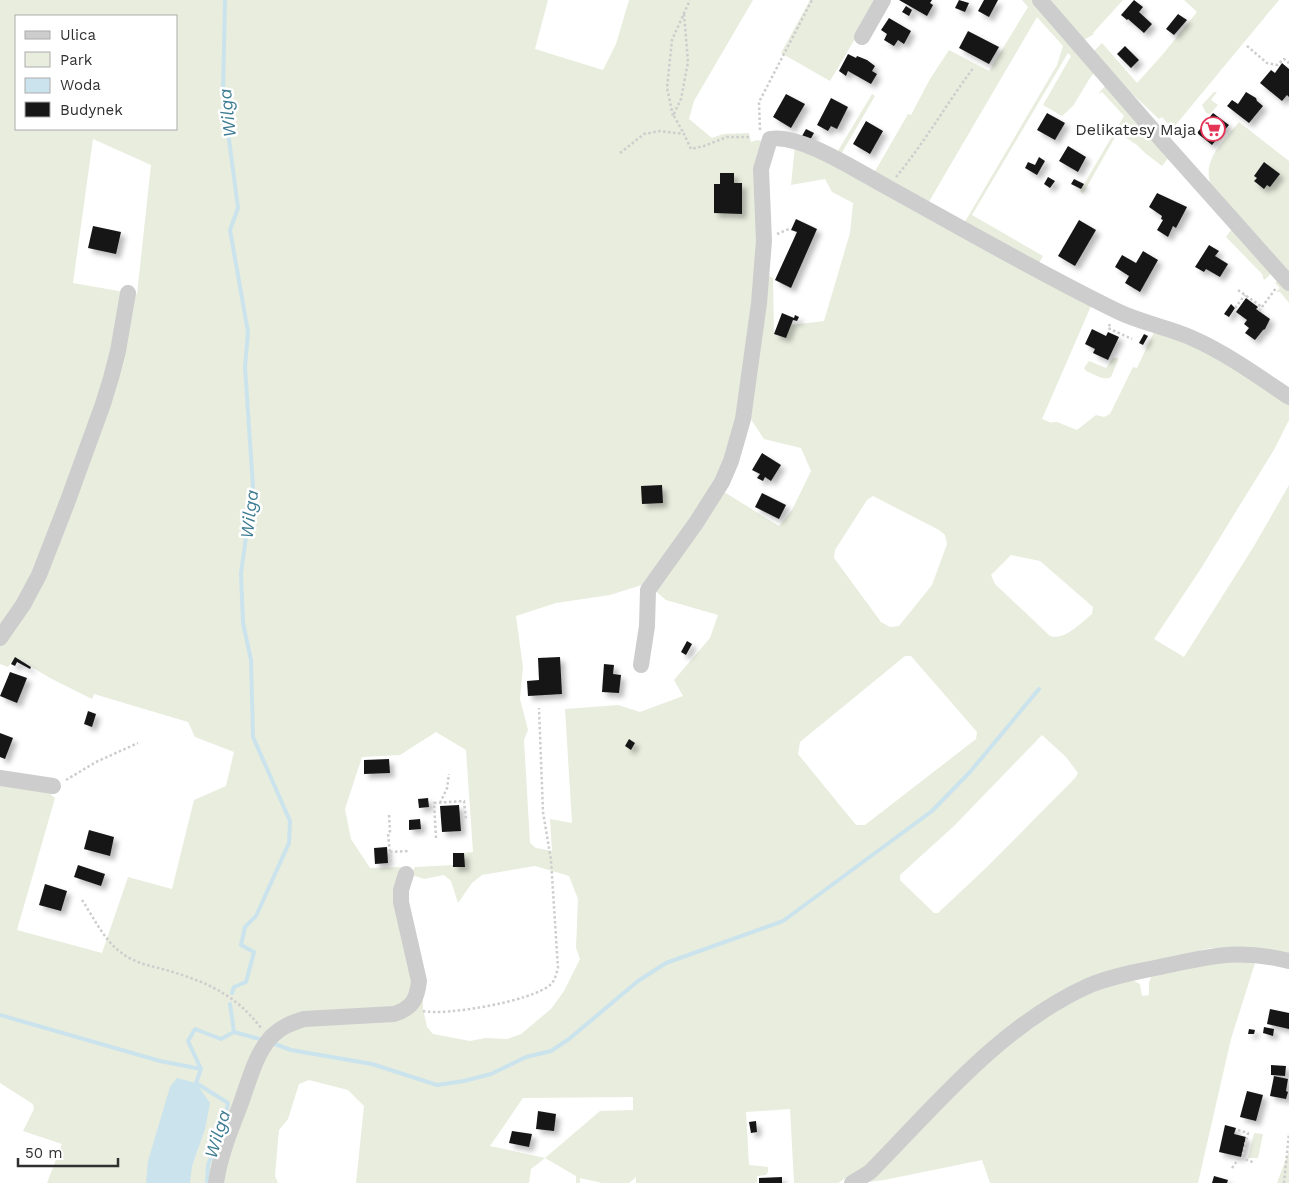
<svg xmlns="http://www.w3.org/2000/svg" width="1289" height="1183" viewBox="0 0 1289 1183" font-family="'Work Sans',sans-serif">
	<defs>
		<filter id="shadow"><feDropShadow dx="4.5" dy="4.5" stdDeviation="2.5" flood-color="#0004"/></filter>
	</defs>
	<rect width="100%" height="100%" fill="#fff"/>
	<path fill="#e8edde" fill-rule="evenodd" d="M0,0H548L535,49L603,70L616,44L629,0H753L694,101L689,119L712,138L723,134L749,133L751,142L757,140L762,141L763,145L758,167L761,240L757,303L738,427L729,457L713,490L685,534L648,583L610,595L556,603L516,616L523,667L520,699L528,730L524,740L530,843L536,848L552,851L550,819L572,823L565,709L618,705L640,712L683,696L674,680L710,638L718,615L666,600L653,589L721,490L779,526L792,510L811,471L801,448L764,439L748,415L765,274L773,278L774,334L786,338L791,325L824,321L850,233L853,203L832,192L825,179L791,185L795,146L836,163L931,218L1052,282L1120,316L1135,321L1134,323L1091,306L1042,419L1052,423L1053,422H1057L1077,430L1096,415L1104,417L1110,414L1133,367L1137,368L1154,332L1143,327L1146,325C1170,333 1195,342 1218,354C1243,368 1266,385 1289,401V420L1275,448L1200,570L1154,639L1184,657L1254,546L1289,485V955L1243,947L1211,948L1130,967L1090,979L1050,1000L1016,1022L988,1044L960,1071L892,1144L866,1166L838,1183H794L790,1109L746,1112L749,1165L768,1167V1172L766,1175L757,1176V1183H636V1177L629,1183H602L580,1178V1183H576V1176L545,1158L531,1169L529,1183H356L364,1106L348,1090L309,1080L299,1084L288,1119L279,1130L275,1176L278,1183H219L222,1169L234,1134L229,1125L214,1172L212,1183H47L62,1144L23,1131L34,1109L33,1104L0,1083V782L39,787L46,790L55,798L17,930L102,953L128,877L172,889L194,800L226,786L234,752L195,737L188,722L94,694L92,699L50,678L15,657L8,667L0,664V644L27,604L39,582L94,440L111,389L124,340L132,293L137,294L151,165L93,139L73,283L124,292C117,353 97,410 77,468C63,507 50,548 31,585C22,602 11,618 0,633ZM16,16H176V129H16ZM873,496L939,530L945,535L947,544L932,585L899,626L890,627L881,622L834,558L835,550L867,500ZM1011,555L1040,561L1093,607L1092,614C1081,623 1064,641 1050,636L995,584L991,575ZM905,656H911L977,732L976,739L865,825H856L798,754L800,742ZM436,732L466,750L473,852L464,853L465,867H453V865L415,867L406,882L404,905L421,987C418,1003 412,1012 395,1017L312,1022L297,1024L286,1029L279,1034L273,1033C282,1022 292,1019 305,1016L392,1011C407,1005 413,999 415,982L398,904L400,882L406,867L370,868L351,839L345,809L362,757L400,755ZM1042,735L1066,757L1078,773L1075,778L988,866L938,913H934L900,880V875L954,826ZM535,866L569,876L578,899L576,948L580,959L564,991L551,1009L521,1034L507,1039L485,1038L470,1041L433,1034L427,1027L423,1009V986L407,908V891L412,875L424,879L444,875L451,881L458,903L472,883L482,875ZM633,1097V1110L600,1111L545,1158L490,1146L523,1098Z
		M810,0H878L830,81L781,53Z
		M1022,0H1033L1095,72L1090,78L1073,106L1062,116L1043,105L1071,56L1068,53L972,215L1043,256L1037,267L963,225L1057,65L1063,46L1037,17L927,205L874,173L908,114L911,115L930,79L949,50L989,71L1028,7Z
		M1049,0H1123L1093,33L1094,34L1084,40Z
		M1184,0H1279L1174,127L1170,129L1167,128L1169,125L1162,117L1159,119L1129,91L1094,51L1102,43L1137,83L1163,54L1197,12Z
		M1106,85L1169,157L1162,166L1145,153L1137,145L1120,134L1115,137L1083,194L1080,191L1124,116L1102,92L1098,94Z
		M1214,92H1217L1211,100L1218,105L1210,114L1206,113L1202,105Z
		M872,94L875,96L840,156L836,154Z
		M1239,122L1289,161V271L1211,185C1201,160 1225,140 1239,122Z
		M1231,230L1236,231L1270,269V275L1264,280L1262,274L1226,237Z
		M1277,281L1289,290V303L1280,292H1276L1280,288L1275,283Z
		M1113,358H1118V360L1111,377C1103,381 1094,374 1086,371L1084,368L1089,361L1106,368Z
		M1256,960L1231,1039L1198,1183H990L982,1160L884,1180L868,1182L970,1079L1011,1041L1090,990L1130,979L1140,984L1142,996L1149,995V982L1152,975L1184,966Z
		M1254,1133L1263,1134L1258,1158H1248Z
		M1289,1151V1183H1277Z"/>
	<path fill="#cbe3ec" d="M177,1078L196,1083L210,1103L205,1129L192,1166L190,1183H146L148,1161L170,1087Z"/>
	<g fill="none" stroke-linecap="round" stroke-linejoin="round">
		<path stroke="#cbe3ec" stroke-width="4" d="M225,0L223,94L238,208L230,230L248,332L245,367L253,487L241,573L243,623L251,660L253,737L290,821L289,843L256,916L245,927L241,945L254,952L246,982L234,987L232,993
			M230,1004L234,1032
			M0,1015L160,1061L201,1069
			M234,1032L263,1040
			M272,1043L291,1050L372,1064L437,1085L464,1081L491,1074L526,1057L551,1051L569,1039L638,981L666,963L783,921L932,811L970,772L1039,689
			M207,1183L208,1165L224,1126L228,1103L196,1083L201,1069L188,1041L195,1029L221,1039L234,1032"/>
	</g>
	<path fill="#171717" filter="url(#shadow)" d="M899,0H932L930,3L933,5L927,16Z
		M959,0L969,3L965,12L955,8Z
		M984,0H998L989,17L978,11Z
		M1134,0L1143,7L1139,12L1152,24L1144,33L1128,19L1127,20L1121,15Z
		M906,6L912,10L909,16L902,12Z
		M1178,14L1187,20L1174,35L1166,29Z
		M889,18L911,31L904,44L898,40L894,46L884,40L887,34L881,30Z
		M968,31L999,47L989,64L959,48Z
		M1125,46L1139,60L1131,68L1117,54Z
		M848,54L856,58L857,56L867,60L875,66L872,71L877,74L871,84L848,71L846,76L839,71Z
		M1282,63L1289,69V97L1287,95L1282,101L1260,83L1271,70L1275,73Z
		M1246,92L1256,98L1257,101L1263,106L1249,123L1227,106L1232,100L1238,104Z
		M786,94L805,104L791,128L773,117Z
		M831,98L848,107L837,129L831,126L828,131L817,125Z
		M1047,113L1065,123L1055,140L1037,130Z
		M1213,113L1229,125L1212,145L1197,133Z
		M866,121L883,131L870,154L853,144Z
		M806,129L814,133L810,140L802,136Z
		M1068,146L1086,157L1078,172L1059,161Z
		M1039,157L1045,161L1037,175L1025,168L1028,162L1035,165Z
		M1264,162L1280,174L1270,187L1267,185L1264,189L1254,181L1257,178L1254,176Z
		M720,173H734V183H742V214L714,213V184H720Z
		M1048,177L1055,181L1050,188L1044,184Z
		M1074,179L1084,184L1081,189L1071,184Z
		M1157,193L1187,207L1176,228L1173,226L1168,237L1157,230L1163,220L1161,219L1162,216L1149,207Z
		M796,219L817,229L791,288L775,280L797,232L791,230Z
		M1079,220L1096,230L1075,266L1058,256Z
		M93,226L121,232L116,254L88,248Z
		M1209,245L1219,251L1215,256L1228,264L1220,277L1206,269L1204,272L1195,267Z
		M1143,251L1158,260L1140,292L1125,283L1129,276L1115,267L1122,255L1136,263Z
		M1246,298L1258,307L1256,309L1270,319L1265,329L1263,330L1255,340L1245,333L1249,328L1244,324L1247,320L1236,312Z
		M1231,304L1235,308L1229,317L1224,314Z
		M782,313L794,318L795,315L799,317L797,321L793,320L786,338L774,334Z
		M1092,329L1106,336L1108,332L1119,337L1108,360L1093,353L1095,349L1085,344Z
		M1144,334L1148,336L1143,345L1139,343Z
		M762,453L781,465L771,481L765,477L763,481L757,478L760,474L752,470Z
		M662,485L663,503L642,504L641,486Z
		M762,493L786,505L779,519L755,507Z
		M687,641L692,644L686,655L681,652Z
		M15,657L31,667L30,669L17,662L15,666L11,664Z
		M560,657L562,694L528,696L527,681L539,680L538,658Z
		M604,664L614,665L613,674L621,675L619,693L602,692Z
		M10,672L27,678L17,703L0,696Z
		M88,711L96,714L92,727L84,724Z
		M0,733L13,738L5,759L0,757Z
		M629,739L635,743L631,750L625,746Z
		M389,759L390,773L364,774V760Z
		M428,798L429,807L419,808L418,799Z
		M459,805L461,831L442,832L440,806Z
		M420,819L421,829L409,830V820Z
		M89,830L114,837L110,856L84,849Z
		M387,847L388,863L375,864L374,848Z
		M453,853H464L465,867H453Z
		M78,865L105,874L101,886L74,877Z
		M45,884L67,891L61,911L39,905Z
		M1270,1009L1289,1013V1029L1267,1024Z
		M1264,1027L1274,1029L1273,1036L1263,1033Z
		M1249,1029L1255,1030L1254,1034H1248Z
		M1271,1065L1286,1066L1285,1076L1271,1075Z
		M1274,1076L1288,1079L1286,1091L1288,1092L1286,1099L1270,1096Z
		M1247,1091L1263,1095L1256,1121L1240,1117Z
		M538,1111L556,1114L554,1131L536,1129Z
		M756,1121L757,1132L751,1133L749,1122Z
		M1225,1125L1236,1128L1234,1134L1246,1137L1241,1157L1219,1152Z
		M512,1131L532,1134L529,1147L509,1143Z
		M1214,1176L1228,1180L1227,1183H1212Z
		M782,1177V1183H759V1178Z"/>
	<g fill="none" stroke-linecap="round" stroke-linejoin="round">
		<path stroke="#cdcdcd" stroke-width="2.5" stroke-dasharray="2.5 2.5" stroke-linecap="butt" d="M684,14L688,62L681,99L673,116L667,88L672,40L690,0
			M1247,46L1267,63L1277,65L1284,59L1289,63
			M674,116L684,134
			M760,130L759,102L812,0
			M620,153L644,134L660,131L684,134L691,149L704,146L727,137H750
			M896,177C925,142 947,103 974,67
			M777,234L789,229
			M1238,290L1262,307
			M1235,308L1245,295
			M1259,311L1276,288
			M1110,324L1108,328L1132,339
			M66,780L96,762L138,743
			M440,803L447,788L449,774
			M389,815L390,831L388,833L391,863
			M436,838L434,803L464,801L466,820
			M390,852L408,851
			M82,900C94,918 105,942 123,954C135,963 151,966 166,970C206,982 234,993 261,1028
			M423,1011C446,1016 532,1001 550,985C555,981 556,974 558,968L551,860L543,812L539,708
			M1238,1130L1248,1133L1242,1158L1255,1163
			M1232,1168L1239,1158H1242
			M1284,1183L1289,1133"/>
		<path stroke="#cdcdcd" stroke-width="16" d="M1040,0L1166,145L1289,283
			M862,37L883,0
			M0,638L23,605L39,575L67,503L103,404L111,378L118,351L128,293
			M641,665L647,626L648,590L696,523L722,482L731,461L743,419L759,303L764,241L761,169L770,139C800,133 859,172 887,187C963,229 1039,273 1117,311C1141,323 1168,327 1192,338C1226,353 1258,376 1289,397
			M0,778L53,786
			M216,1183C220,1155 231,1129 241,1103C249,1081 255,1055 271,1037C281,1027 291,1023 304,1019L394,1014C412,1008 417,1000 419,981L401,902V890L406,874
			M852,1183L870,1172C936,1105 1000,1026 1088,986C1113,975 1143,971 1169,965C1215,955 1242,949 1289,961"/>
	</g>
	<defs>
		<g id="supermarket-ring" transform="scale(1.25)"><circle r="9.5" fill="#fff" stroke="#e43557" stroke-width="1.5"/><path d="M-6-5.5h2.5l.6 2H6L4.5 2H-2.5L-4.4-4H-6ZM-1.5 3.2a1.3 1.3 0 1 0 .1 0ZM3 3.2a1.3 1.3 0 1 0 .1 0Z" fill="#e43557"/></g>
	</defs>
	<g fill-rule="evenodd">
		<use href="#supermarket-ring" x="1213" y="129"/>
	</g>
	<g text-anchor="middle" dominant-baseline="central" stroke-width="5" stroke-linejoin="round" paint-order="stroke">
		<g font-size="16" fill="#303030" stroke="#fff" text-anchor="end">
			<text x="1196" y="129">Delikatesy Maja</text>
		</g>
		<g font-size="18" font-style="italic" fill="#3e7c92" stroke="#fff">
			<text transform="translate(227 113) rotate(-96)">Wilga</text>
			<text transform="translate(249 514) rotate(-83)">Wilga</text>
			<text transform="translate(217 1134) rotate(-73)">Wilga</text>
		</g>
	</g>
	<rect x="15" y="15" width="162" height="115" fill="#ffffff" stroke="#acacac"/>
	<rect x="25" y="31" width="25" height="8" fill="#cdcdcd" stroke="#acacac"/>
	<text x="60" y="40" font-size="15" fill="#303030">Ulica</text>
	<rect x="25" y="52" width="25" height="15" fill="#e8edde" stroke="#acacac"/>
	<text x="60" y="65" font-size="15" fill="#303030">Park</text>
	<rect x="25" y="78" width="25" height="15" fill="#cbe3ec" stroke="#acacac"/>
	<text x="60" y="90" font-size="15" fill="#303030">Woda</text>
	<rect x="25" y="102" width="25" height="15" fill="#171717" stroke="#acacac"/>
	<text x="60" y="115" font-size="15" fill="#303030">Budynek</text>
	<path d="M18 1158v8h100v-8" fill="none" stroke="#303030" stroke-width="2.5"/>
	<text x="25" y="1158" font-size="15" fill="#303030" stroke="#ffffff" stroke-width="4" paint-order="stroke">50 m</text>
</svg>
